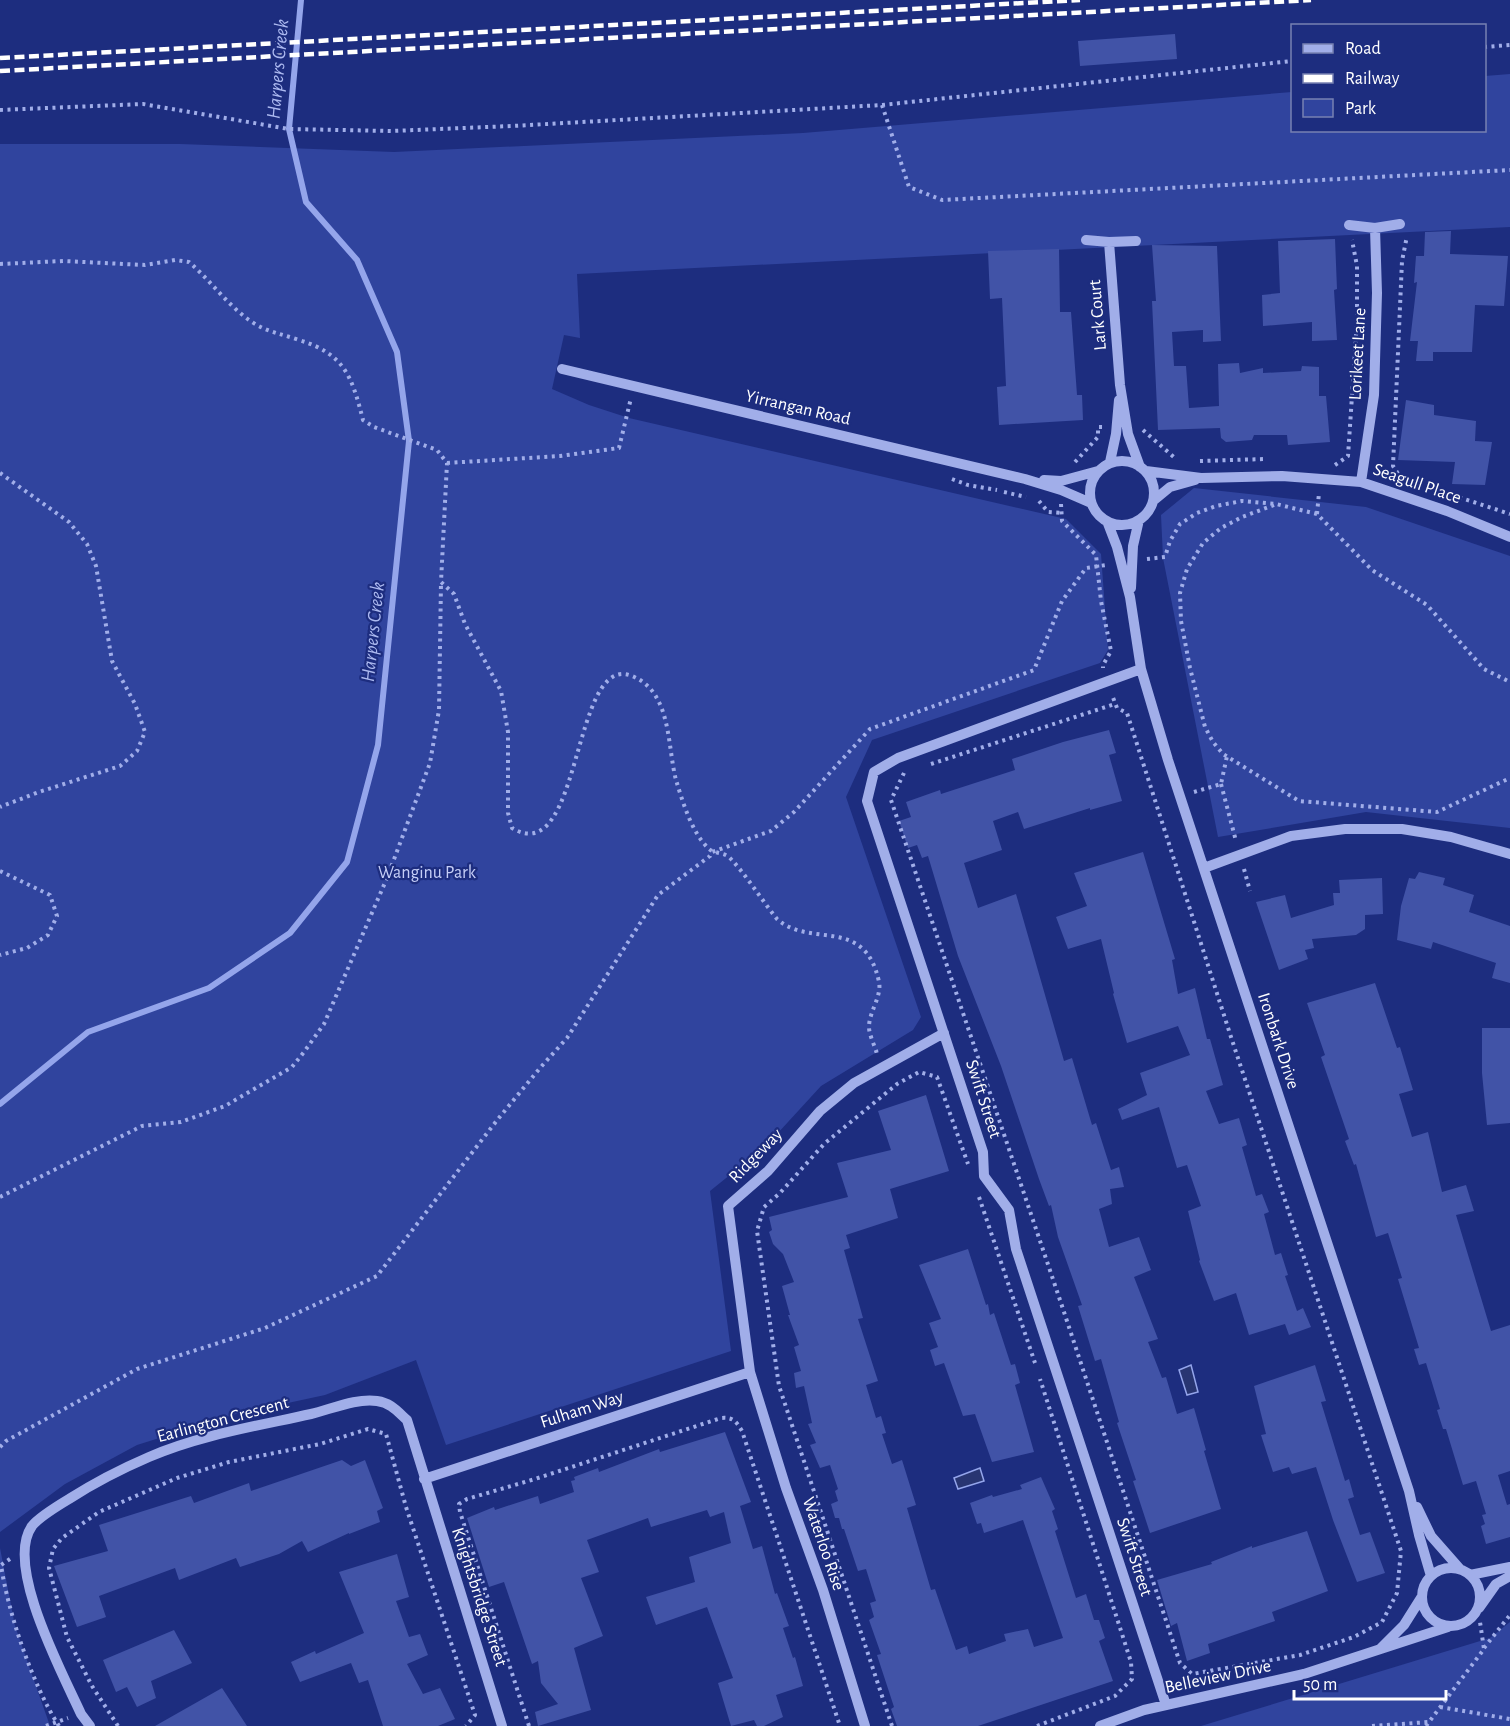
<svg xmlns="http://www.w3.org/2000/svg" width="1510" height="1726" viewBox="0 0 1510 1726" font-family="'Alegreya Sans',sans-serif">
	<rect width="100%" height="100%" fill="#1d2d7f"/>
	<path fill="#30449e" d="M1510,74V227L577,274L580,338L564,335L552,389L589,405L629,418L1066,519L1101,554L1108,650L1100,663L872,740L846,797L921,1017L913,1030L821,1086L766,1146L710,1191L731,1351L446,1445L416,1360L325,1395L236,1414L137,1445L65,1484L0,1532V144H180L394,152L803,133L1292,92V130H1484L1485,76Z
		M1194,488L1366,507L1510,556V828L1366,812L1218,837L1163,558L1161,515Z
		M0,1548L15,1626L50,1726H0Z
		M1510,1622V1726H1201L1490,1638Z"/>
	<path fill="#283572" stroke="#94a5eb" stroke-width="1.5" d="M1191,1365L1198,1392L1187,1395L1179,1370Z
		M980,1468L984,1481L958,1489L954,1478Z"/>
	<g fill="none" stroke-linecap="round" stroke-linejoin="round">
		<path stroke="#94a5eb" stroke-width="6" d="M0,1104L88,1032L209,988L290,933L347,862L378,745L409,441L397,352L357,260L306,202L289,129L301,0"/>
	</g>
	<path fill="#4153a7" d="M1175,34L1177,59L1080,66L1078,41Z
		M1451,231L1450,254L1508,256L1504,306L1475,305L1472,352H1433V361H1416L1418,341H1410L1417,282L1414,283L1416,256H1424L1425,232Z
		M1335,239L1337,289L1334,290L1337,340L1312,341V322L1263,326L1262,295L1280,293L1278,241Z
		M1152,245L1217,246L1221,341L1203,342V330L1172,332L1174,366H1186L1189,408L1219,406L1218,364L1239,363L1240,373L1263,368V373L1301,371L1302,366L1319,367V396H1326L1330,442L1288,445L1287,435H1254L1252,440L1226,442L1221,438L1220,428L1158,430L1152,301H1156Z
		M1059,249L1060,312H1071L1077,395H1082L1083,420L999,425L997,387L1006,386L1002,298L990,299L988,251Z
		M1406,400L1434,405V415L1476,421L1475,441L1492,442L1485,485L1452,484L1455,462L1398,460Z
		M1109,730L1116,753L1109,755L1122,801L1090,810V808L1024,829L1018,812L993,821L1002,850L964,863L978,908L1016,894L1064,1061L1072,1058L1092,1125L1096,1123L1111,1170L1119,1167L1124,1187L1110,1189L1112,1204L1099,1209L1109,1247L1139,1237L1151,1270L1134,1277L1158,1339L1148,1342L1162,1378L1166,1377L1177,1414L1194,1408L1206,1450L1204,1451L1221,1509L1150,1533L1133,1481L1136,1480L1117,1423L1119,1422L1101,1359L1095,1361L1078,1306L1082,1305L1058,1237L1051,1205L1049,1206L1039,1179L1001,1066L958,956L928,856L922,858L917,845L908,848L899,821L911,817L906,802L940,790L941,794L1015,770L1012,759L1063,742Z
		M1143,852L1175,959L1172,960L1178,994L1195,988L1207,1039H1210L1223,1085L1206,1091L1219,1124L1239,1118L1247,1145L1242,1147L1256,1196L1262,1194L1269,1212L1264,1214L1275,1255L1281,1253L1288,1275L1285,1276L1297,1311L1303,1308L1311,1327L1289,1335L1285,1324L1249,1335L1236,1293L1214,1301L1199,1261L1200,1260L1188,1211L1201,1206L1187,1165L1177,1168L1159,1107L1122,1120L1118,1109L1147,1095L1140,1073L1190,1055L1178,1026L1127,1043L1113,994L1114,993L1101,939L1068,949L1056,917L1087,906L1074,873Z
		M1419,872L1445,878L1443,885L1474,895L1469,912L1510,926V983L1492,978L1496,963L1433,942L1431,949L1397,940L1401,906L1409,878L1415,879Z
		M1382,878L1383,914L1365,915V929L1356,935L1312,939L1314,948L1305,950L1308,959L1279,970L1256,902L1285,895L1291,918L1334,905L1333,893H1340L1339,880Z
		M1375,983L1397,1048L1400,1047L1413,1090L1399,1094L1412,1137L1428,1132L1442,1192L1466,1185L1474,1211L1456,1215L1491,1331L1510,1325V1471L1498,1475L1507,1505L1510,1504V1537L1486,1544L1481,1526L1485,1524L1482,1515L1486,1514L1476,1481L1463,1485L1446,1429H1443L1437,1410L1440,1409L1426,1363L1419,1365L1414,1349L1419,1348L1398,1279L1402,1278L1388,1233L1376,1237L1356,1164L1354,1165L1345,1141L1349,1139L1321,1057L1325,1055L1307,1003Z
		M1482,1028H1510V1123L1487,1125L1482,1073Z
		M926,1095L949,1171L890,1189L898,1218L846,1235L850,1248L844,1250L863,1318L858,1319L878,1381L866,1385L876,1418L881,1416L886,1433L882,1434L892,1464L902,1460L916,1505L907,1508L931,1590L935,1589L956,1650L967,1646L969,1654L1006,1641L1004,1634L1028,1629L1034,1647L1063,1638L1023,1520L984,1533L981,1523L977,1524L970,1503L992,1495L993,1497L1022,1489L1020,1485L1041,1477L1055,1509L1052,1511L1058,1529L1055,1531L1076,1598L1086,1594L1094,1620H1099L1105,1638L1099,1641L1113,1681L978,1726H897L891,1709L894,1707L877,1655L881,1654L869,1620L874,1617L870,1603L876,1601L866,1569L858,1571L844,1529H842L839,1518H835L831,1504L838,1501L835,1491L838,1489L830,1465L820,1468L810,1445L816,1443L808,1424L812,1423L804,1386L796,1388L794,1373L801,1371L794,1347L799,1345L788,1315H790L782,1286L794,1282L783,1254L773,1244L769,1232L772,1230L769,1217L848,1197L837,1163L891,1150L878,1111Z
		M968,1249L986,1305L988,1304L990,1315L994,1313L1011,1365L1015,1364L1020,1383L1015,1385L1034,1452L992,1462L975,1414L963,1416L944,1363L935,1366L930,1350L938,1347L929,1323L941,1319L919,1265Z
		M1315,1365L1326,1401L1321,1402L1345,1481L1349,1479L1354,1497L1348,1499L1360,1535L1370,1532L1385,1573L1357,1582L1333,1520L1316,1467L1292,1474L1289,1467L1273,1472L1261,1435L1266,1434L1254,1386Z
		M725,1432L751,1502L740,1506L753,1549L762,1546L775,1594L777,1593L789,1626L783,1628L793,1658L795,1657L803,1686L776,1695L783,1717L764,1726H757L754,1720L731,1726L718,1683L733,1678L707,1607L656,1625L646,1597L695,1582L689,1557L731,1543L724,1512L710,1517L707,1510L651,1527L648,1518L587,1540L599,1572L581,1578L603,1636L574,1648L591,1710L538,1726L535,1712L558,1704L541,1683L538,1661L532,1664L504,1582L489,1587L467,1518L494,1507L495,1510L538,1496L540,1504L574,1492L571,1481L575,1480L574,1477L598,1468L599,1472L659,1449L660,1452Z
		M342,1460L351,1466L365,1460L383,1508L377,1511L380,1522L349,1534V1533L308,1552L302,1541L279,1554L240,1567L236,1558L179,1580L175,1568L99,1596L106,1617L77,1627L54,1566L108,1551L99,1525L191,1496L194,1503L249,1483L251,1491Z
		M1307,1531L1328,1591L1272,1612L1275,1621L1208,1644L1210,1653L1187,1661L1177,1623L1171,1626L1157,1580L1212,1564L1211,1562L1252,1546V1548Z
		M397,1554L409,1597L396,1601L409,1637L420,1634L428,1655L407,1664L423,1694L440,1688L455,1719L438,1726H383L368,1680L359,1683L351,1663L300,1682L291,1662L315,1651L316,1654L364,1633L339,1572Z
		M174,1630L192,1663L151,1681L156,1698L137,1707L127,1687L116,1692L103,1660Z
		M222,1688L247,1726H155Z"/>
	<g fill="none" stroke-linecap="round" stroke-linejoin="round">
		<path stroke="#a1aee9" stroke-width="4" stroke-dasharray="3 4.5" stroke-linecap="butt" d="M1484,47L1510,45
			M882,105L909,187L942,200L1510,170
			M0,110L143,104L289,129L391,131L512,126L882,105L1292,61
			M0,264L63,261L145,265L175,260L189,262C211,281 228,306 252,322C267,332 282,334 299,340C345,354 352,377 363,420L374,427L437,450L447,463L441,582L454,594L465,624L501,691L508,732V813L512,828C583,871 571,651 632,676C672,692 667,746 676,780C683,803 692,833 709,849C715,854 724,852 730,858C747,876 761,899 777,919C811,949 865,915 879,982C882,996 869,1012 869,1027C869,1035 875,1046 877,1054
			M1143,430L1176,459
			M1200,461L1265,459
			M1075,462L1098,437V427H1104
			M447,463L560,456L619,448L631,398
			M1335,465L1348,456L1357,321V266L1352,240
			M0,473L69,522L87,544L96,566L112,661L135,704L145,732L137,751L120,766L39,792L0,807
			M952,479L968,485L997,490
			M1402,480L1393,466L1402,261L1407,236
			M1004,492L1026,497
			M1452,495L1510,514
			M1039,501L1048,512L1062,513
			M1061,504L1062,521L1096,555L1101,601L1111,651L1103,665V668
			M1274,505L1242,517L1221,528L1203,543L1187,569L1180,593L1181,621L1190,668L1205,727L1213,742L1223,754L1299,801L1437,812L1510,778
			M1317,514L1319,493
			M1147,559L1165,557L1170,541L1180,524L1197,513L1216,506L1242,501L1276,504L1317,514L1372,570L1427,605L1484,669L1510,682
			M931,764L1115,704
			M904,773L891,800L1061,1303L1180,1663L1192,1674L1300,1655L1354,1637L1382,1622L1397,1593L1401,1551L1231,1037L1127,713L1117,708L1112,695
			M1221,784L1236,841
			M1194,792L1221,784L1227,756
			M1244,869L1250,891
			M0,871L50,895L57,916L48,935L27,948L0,955
			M0,1197L142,1126L181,1122L225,1106L292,1067L304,1052L324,1024L387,878L430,763L439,710L441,583
			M979,1197L1035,1363
			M0,1447L6,1441L137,1369L265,1328L377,1276L498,1119L540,1068L567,1038L658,895L710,856L712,852L771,831L794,812L870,729L1034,670L1062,601L1086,568L1106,565
			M10,1559L1,1565C8,1613 33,1686 59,1726
			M1484,1648L1510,1615
			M1440,1707L1510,1719
			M46,1726L68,1718
			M118,1726L92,1686L67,1637L49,1568L53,1549L62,1538L99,1512L177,1478L229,1462L320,1444L368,1429L386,1434L406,1507L475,1715L466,1726
			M529,1726L460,1512L459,1504L467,1499L535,1479L721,1418C733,1417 736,1421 742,1431L840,1726
			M892,1726L779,1386L757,1231L764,1207L780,1193L824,1144L897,1084L919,1072L937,1077L968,1164
			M1037,1726L1115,1696L1132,1679L1131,1662L1040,1379
			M1372,1726L1429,1722
			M1426,1726L1484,1649L1480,1622"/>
		<path stroke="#a1aee9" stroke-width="10" d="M1349,225L1375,228L1400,224
			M1086,240L1109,242L1136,241
			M1109,242L1120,385L1128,434L1140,467
			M562,369L1025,479L1061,490L1091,503
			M1090 493a32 32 0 1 1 64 0a32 32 0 1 1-64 0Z
			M1110,462L1116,434L1119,400
			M1146,471L1201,478L1282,476L1361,482L1447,511L1510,537
			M1044,480L1061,481L1098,471
			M1361,482L1374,395L1377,293L1375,228
			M1153,501L1170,487L1195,480
			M1107,521L1117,547L1130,597L1141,669L1168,760L1409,1491L1419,1535L1431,1576
			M1131,588L1133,546L1139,520
			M1141,669L898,758L874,772L867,801L983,1152L984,1176L1009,1210L1016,1249L1166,1705
			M1204,868L1291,836L1345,829H1402L1451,837L1510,854
			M424,1479L750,1372
			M1417,1507L1431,1536L1460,1569
			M1422 1597a29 29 0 1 1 58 0a29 29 0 1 1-58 0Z
			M1470,1575L1510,1567
			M1479,1608L1496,1584L1510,1576
			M1380,1649L1404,1625L1421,1598
			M90,1726L81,1714C63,1674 4,1565 32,1526C39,1517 59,1505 69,1499C94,1483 121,1469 149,1457C200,1435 257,1426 311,1414C332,1409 356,1398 377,1401C391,1403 397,1411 407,1420L502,1726
			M865,1726L823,1590L786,1488L750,1372L728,1206L768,1171L820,1111L854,1083L944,1033
			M1100,1726L1144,1710L1304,1674L1448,1627"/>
		<path stroke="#fff" stroke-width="4.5" stroke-dasharray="10 4.5" stroke-linecap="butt" d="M0,58L1080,0
			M0,71L1311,0"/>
	</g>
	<g text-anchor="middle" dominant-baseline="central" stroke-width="4.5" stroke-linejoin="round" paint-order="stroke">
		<g font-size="18" fill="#fff" stroke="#1d2d7f">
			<text transform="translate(1098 315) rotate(-95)">Lark Court</text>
			<text transform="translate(1358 354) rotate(-87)">Lorikeet Lane</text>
			<text transform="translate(798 408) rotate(13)">Yirrangan Road</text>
			<text transform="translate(1417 484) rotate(19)">Seagull Place</text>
			<text transform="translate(1278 1041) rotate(72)">Ironbark Drive</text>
			<text transform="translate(983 1099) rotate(72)">Swift Street</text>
			<text transform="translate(756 1156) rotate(-46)">Ridgeway</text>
			<text transform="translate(582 1410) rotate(-18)">Fulham Way</text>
			<text transform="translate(223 1420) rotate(-15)">Earlington Crescent</text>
			<text transform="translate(823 1544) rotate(71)">Waterloo Rise</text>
			<text transform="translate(1134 1557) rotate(72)">Swift Street</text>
			<text transform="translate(479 1597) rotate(72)">Knightsbridge Street</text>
			<text transform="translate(1218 1677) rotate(-12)">Belleview Drive</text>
		</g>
		<g font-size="18" fill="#c5cef7" stroke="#1d2d7f">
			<text x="427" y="873">Wanginu Park</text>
		</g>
		<g font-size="20" font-style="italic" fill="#acb9f0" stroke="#1d2d7f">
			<text transform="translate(278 69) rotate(-85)">Harpers Creek</text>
			<text transform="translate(373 632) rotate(-84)">Harpers Creek</text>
		</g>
	</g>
	<rect x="1291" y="24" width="195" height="108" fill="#1d2d7f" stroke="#7781b2" stroke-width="1.5"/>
	<rect x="1303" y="44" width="30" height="9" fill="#a1aee9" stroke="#7781b2" stroke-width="1.5"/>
	<text x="1345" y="54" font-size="18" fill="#ffffff">Road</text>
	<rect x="1303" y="74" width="30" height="9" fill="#ffffff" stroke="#7781b2" stroke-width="1.5"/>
	<text x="1345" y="84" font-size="18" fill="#ffffff">Railway</text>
	<rect x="1303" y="99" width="30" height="18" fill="#30449e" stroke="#7781b2" stroke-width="1.5"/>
	<text x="1345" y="114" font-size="18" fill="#ffffff">Park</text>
	<path d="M1294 1690v9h152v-9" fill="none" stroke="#ffffff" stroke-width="3"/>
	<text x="1303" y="1690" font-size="18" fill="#ffffff" stroke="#1d2d7f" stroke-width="4.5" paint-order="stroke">50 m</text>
</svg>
